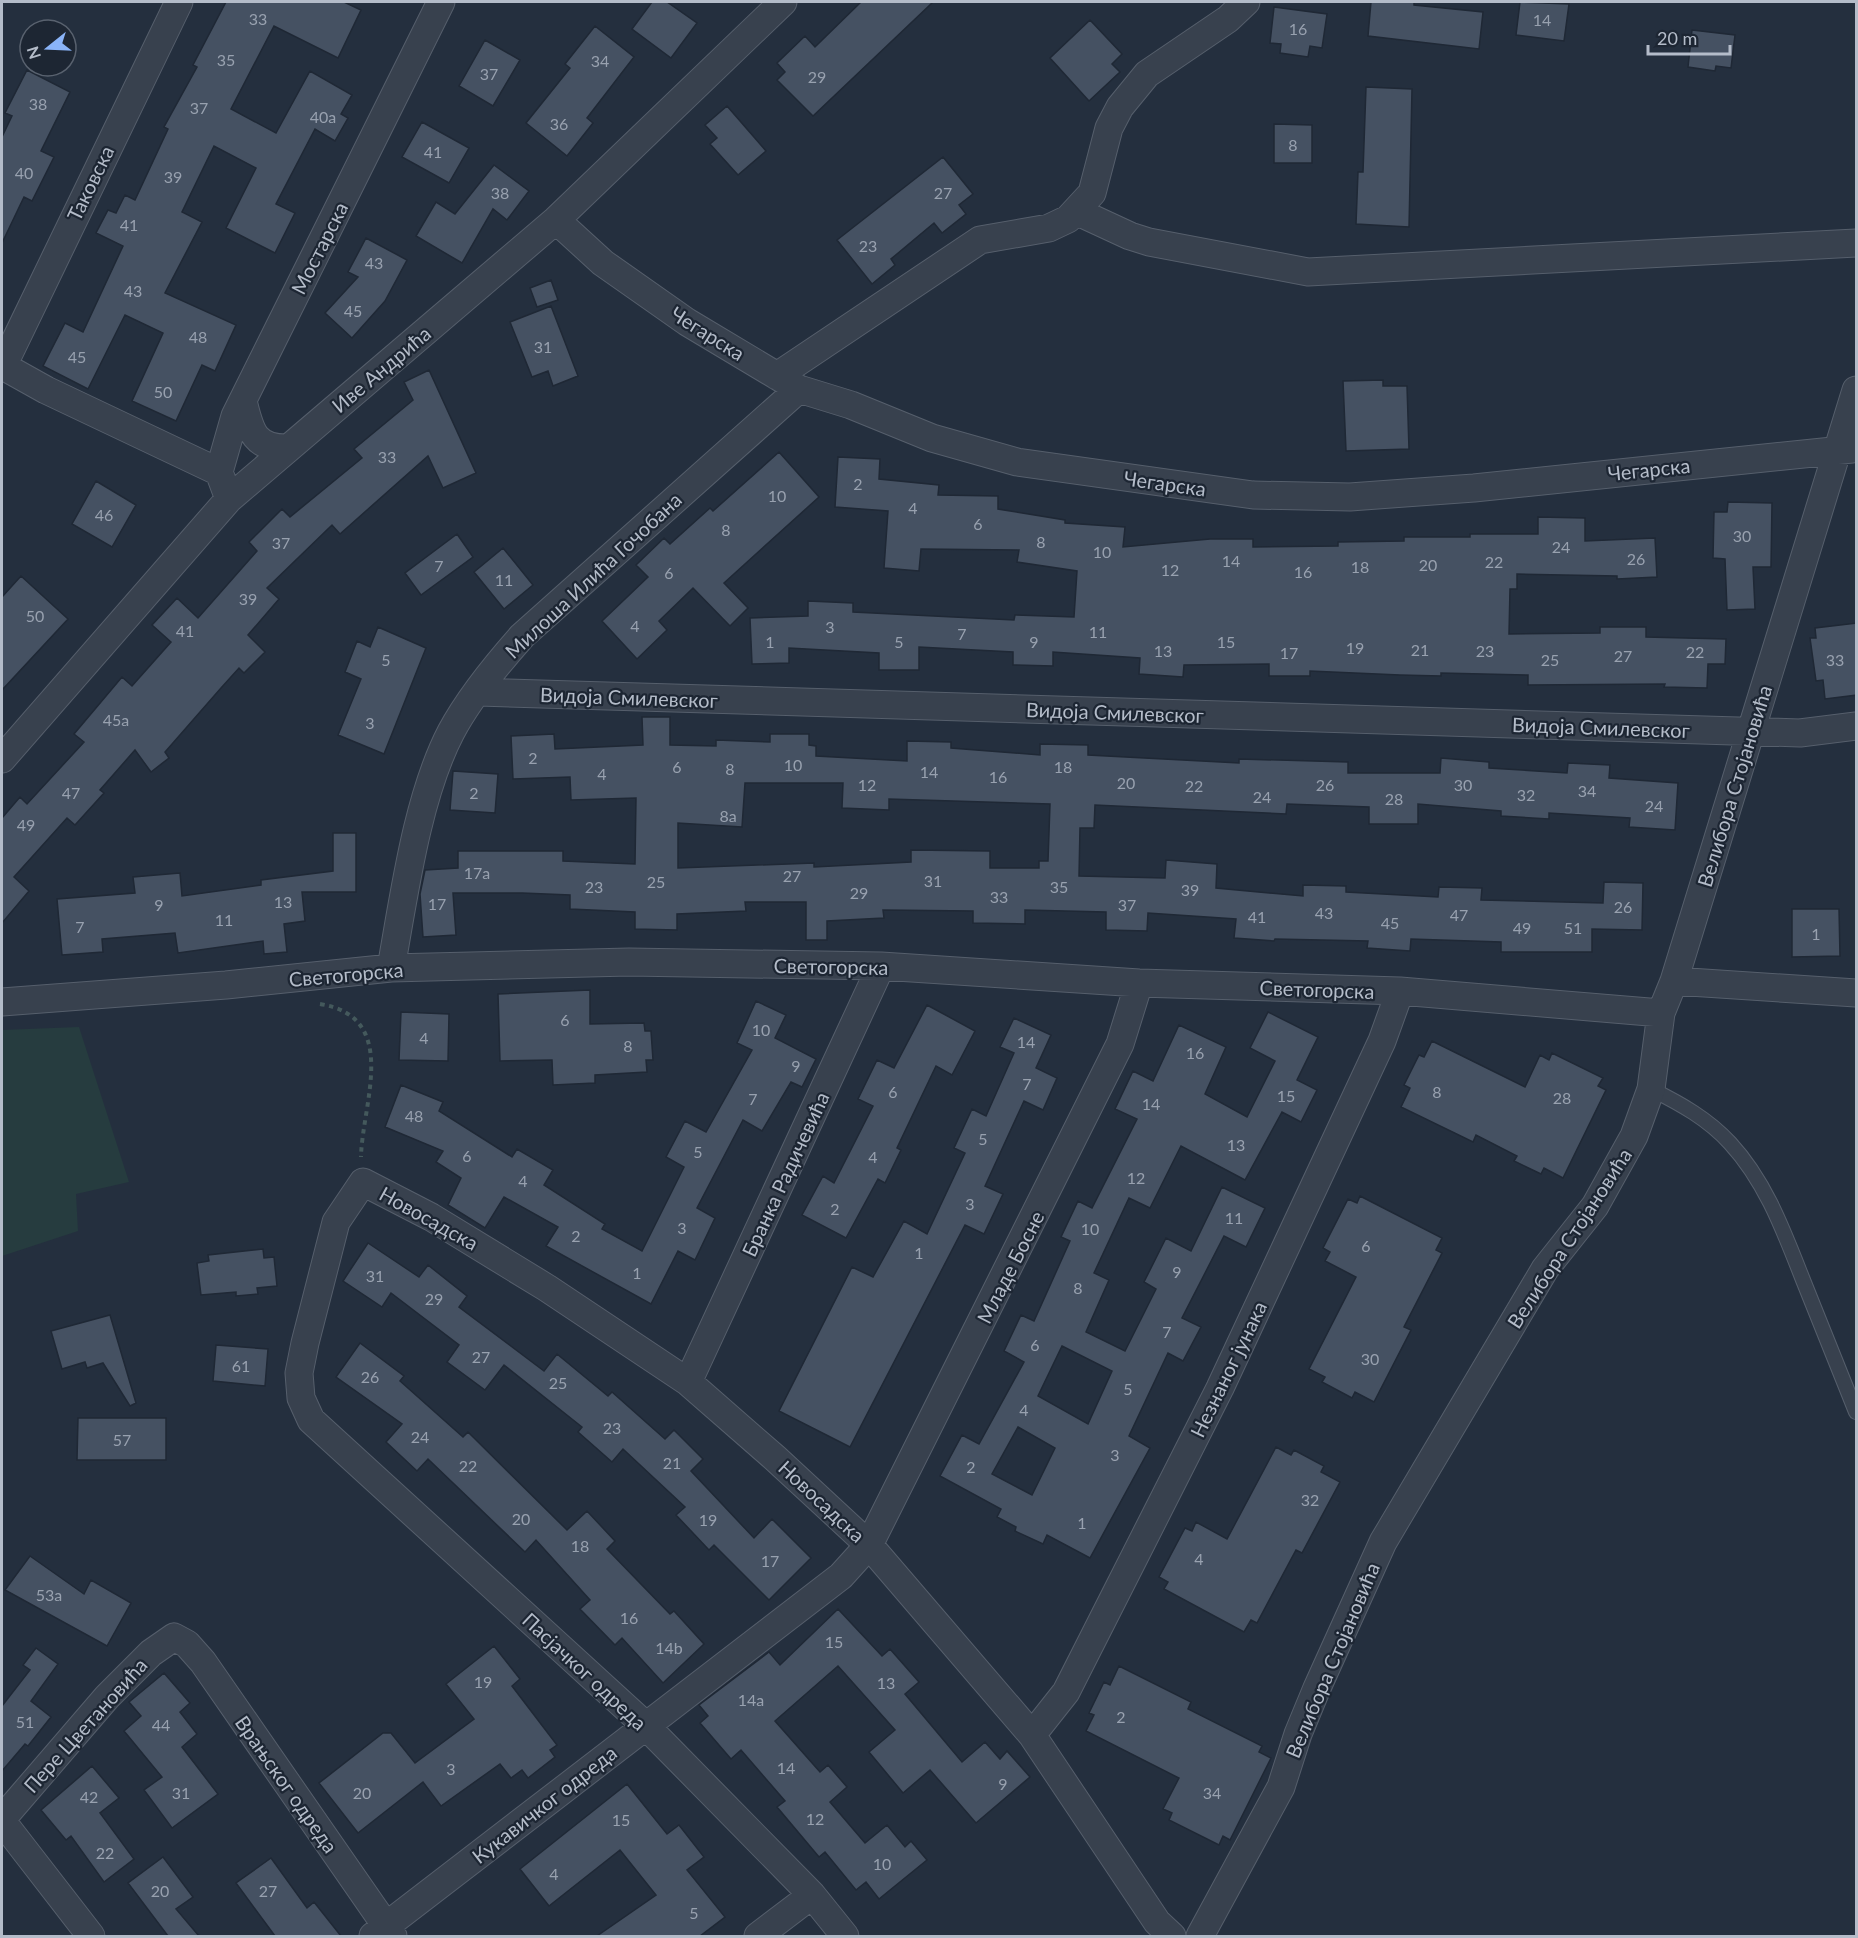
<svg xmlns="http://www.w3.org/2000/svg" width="1858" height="1938" viewBox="0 0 1858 1938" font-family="Lato,sans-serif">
	<rect width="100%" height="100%" fill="#242f3e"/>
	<path fill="#263c3f" d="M79,1027L129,1182L76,1194L78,1231L2,1256V1030Z"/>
	<path fill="#455162" stroke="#1f2835" stroke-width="1.5" fill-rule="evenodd" d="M226,2H344L361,10L338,58L274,26L231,109L276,133L310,71L352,95L341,114L348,118L335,141L315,129L276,204L295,213L275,253L226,228L256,168L214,146L182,212L202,222L165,293L236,325L215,371L202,365L176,421L132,401L163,333L125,315L88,389L43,366L65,323L83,332L123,246L96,233L108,210L116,213L125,195L135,200L168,129L164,127L197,67L193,65Z
		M652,2H667L697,23L671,58L632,29Z
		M861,2H933L813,116L777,80L785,72L777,63L805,36L815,47Z
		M1371,2H1414V5L1483,12L1479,49L1368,36Z
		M1520,2L1569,4L1564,41L1516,35Z
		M1274,7L1327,14L1322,48L1310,46L1308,57L1280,53L1281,44L1270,43Z
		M1090,20L1122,54L1112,64L1120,72L1089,101L1050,58Z
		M595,26L634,57L587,118L593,123L567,156L526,123L570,68L565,64Z
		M1692,30L1735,35L1731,68L1716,66L1715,71L1688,67Z
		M485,40L520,60L493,106L459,86Z
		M27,70L70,92L41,151L54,157L32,201L24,197L2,243V137L12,116L5,113Z
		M1366,87L1412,89L1409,227L1356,224L1358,172H1363Z
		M727,106L766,151L738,175L710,144L717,138L705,125Z
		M422,122L469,148L449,183L402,157Z
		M1274,124L1312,125V163H1274Z
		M943,157L973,194L959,205L966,214L942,233L934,223L891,259L895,265L872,284L837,240Z
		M494,165L529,191L507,220L493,209L462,263L416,236L436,202L455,214Z
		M366,238L407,260L385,301L352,338L325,313L358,277L348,272Z
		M551,280L558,300L537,307L530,288Z
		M551,306L578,376L553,386L548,371L532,377L510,322Z
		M429,370L476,473L443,488L428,456L340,534L332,525L267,588L279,599L248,635L265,652L244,673L239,668L221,688L165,752L169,758L151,772L135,750L100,790L104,793L75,825L67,818L14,877L29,891L2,923V818L20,797L27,804L84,742L74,734L122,677L132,686L171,642L152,625L177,598L198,618L257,551L249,542L282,509L290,517L362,458L354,449L413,400L404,382Z
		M1383,380V386H1407L1409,449L1346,451L1343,381Z
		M779,452L819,497L724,583L748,608L730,626L693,588L659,621L667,630L637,659L602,621L648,577L636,565L664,538L670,544L710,508L713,511Z
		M838,457L880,459L879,479L939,485L938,495L998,496V509L1065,520V523L1125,527L1123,547L1210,539H1253V547L1338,546V542L1404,541V537H1470V534H1538V517L1585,518V541L1655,538L1657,577L1617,579V576L1517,574V589H1510L1509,634L1600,633V627H1646V637L1726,639L1725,664H1708L1707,688L1664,687L1665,684L1528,685V675L1441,673V676L1400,675L1310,671V676H1269V664L1184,665L1183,677L1139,674L1140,658L1053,652V666L1013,665V652L919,647V670H879V653L789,648V663L752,664L750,618L808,616V601L853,603V612L1014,620L1015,615L1074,617L1077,571L1017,562L1019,550L921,549L919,571L884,568L888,511L835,507Z
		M96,481L136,505L112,547L72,524Z
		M1728,502L1772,503L1771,567H1753L1755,609L1727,610L1725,559L1713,558L1714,512H1727Z
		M457,534L473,557L421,595L405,573Z
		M503,548L533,585L504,609L474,572Z
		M21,576L68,619L2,690V597Z
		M1857,623V695L1825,699L1823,680L1816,681L1810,638H1816L1815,628Z
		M378,627L426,648L384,754L338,735L361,679L345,672L357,641L370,647Z
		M642,717H670V745L716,746V740L770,742V734H809V745L816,746V756L907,761V741L951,742V748L1040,755V744L1088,745V755L1239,763V759L1348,762V773H1440L1441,758L1489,762V768L1567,773L1568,763L1610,765L1609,778L1678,783L1675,830L1629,827L1630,818L1549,813V819L1501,816V811L1418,804V824H1369V807L1287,804L1286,814L1095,805L1094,828H1080L1079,876L1165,878L1166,860L1217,864L1216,888L1303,896V885L1346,886V892L1438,897L1439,887L1482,888L1481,900L1603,903L1604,882L1643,883L1642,930L1592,929V952H1501V942L1411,939L1410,951L1367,948L1368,941L1275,939L1274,941L1234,938L1236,919L1148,913L1147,931L1106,930V912L1025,910V924L973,923V911L883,910L884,918L827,921V940H806V902H745L746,911L677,914V930L635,929V912L570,909V895L522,893H453L456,935L423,937L420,894L425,870L458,868V851H563V861L635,864L636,798L571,800L570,777L513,779L511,736L554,734L555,749L643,745ZM745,783H843L842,808L889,810V799L1050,804L1048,861H1039V868H990V851L911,850V862L814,867V863L678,868V823L742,827Z
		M453,771L498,774L495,813L450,810Z
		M333,833H356V892H302L305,921L284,924L287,952L264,954L263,941L178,953L175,933L102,939L103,952L62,955L57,899L135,893L133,877L180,873L182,896L261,885V880L333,871Z
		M1792,909H1839L1840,956L1792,957Z
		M590,990V1024L644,1023L645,1031H651L653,1060H646L647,1072L595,1075V1083L553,1085L552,1060L500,1061L498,994Z
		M756,1001L786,1015L775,1038L816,1059L802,1087L791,1082L762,1131L743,1120L697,1208L715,1218L695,1260L678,1251L651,1304L546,1246L558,1227L504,1197L485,1228L448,1205L461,1178L436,1162L443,1151L385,1127L401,1085L443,1102L439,1111L512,1157L517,1149L553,1170L544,1185L605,1224L602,1229L642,1251L684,1167L666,1157L685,1121L706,1132L752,1050L737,1043Z
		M927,1005L975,1031L952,1075L936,1066L897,1148L901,1150L885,1183L878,1179L846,1238L802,1215L823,1176L834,1183L873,1106L858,1099L877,1060L894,1068Z
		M401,1012L449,1014L448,1061L399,1060Z
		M1268,1012L1318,1037L1297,1080L1317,1090L1301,1122L1282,1112L1245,1180L1181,1146L1150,1208L1129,1198L1094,1273L1109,1280L1086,1332L1125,1351L1156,1289L1144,1282L1166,1238L1191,1251L1222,1187L1265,1208L1246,1247L1224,1236L1182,1318L1201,1327L1183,1361L1168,1353L1129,1436L1150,1448L1090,1558L1047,1535L1043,1544L1015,1531L1016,1527L997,1517L1001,1509L940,1476L962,1435L979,1444L1024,1362L1004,1351L1021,1315L1034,1321L1070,1241L1061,1237L1078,1201L1092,1208L1137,1119L1115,1109L1133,1071L1153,1081L1179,1025L1226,1047L1205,1094L1247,1117L1275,1061L1250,1048ZM1062,1346L1112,1371L1088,1424L1038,1396ZM1018,1427L1055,1448L1032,1495L992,1474Z
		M1014,1018L1051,1035L1036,1068L1057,1078L1043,1110L1024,1101L985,1186L1003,1194L984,1234L965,1225L850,1447L779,1411L852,1267L873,1277L904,1221L927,1234L965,1153L954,1148L972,1109L986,1116L1014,1053L1000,1047Z
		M1432,1041L1525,1087L1540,1055L1549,1060L1552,1053L1603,1078L1598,1086L1606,1090L1563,1178L1544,1168L1541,1174L1514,1161L1517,1156L1476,1135L1473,1142L1401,1107L1410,1088L1404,1085L1419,1055L1424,1057Z
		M1360,1196L1442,1238L1436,1250L1442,1253L1404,1327L1411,1330L1374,1402L1355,1392L1352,1398L1322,1382L1325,1377L1309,1369L1356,1277L1325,1261L1330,1252L1323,1248L1348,1199L1357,1203Z
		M368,1243L419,1277L428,1265L467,1296L459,1307L544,1371L557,1354L608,1396L612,1392L665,1439L674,1430L703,1459L691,1471L754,1538L772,1519L811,1558L769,1600L714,1545L709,1550L676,1515L685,1507L623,1449L612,1462L578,1432L582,1427L504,1365L485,1390L447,1362L459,1345L391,1293L382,1307L343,1281Z
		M263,1249L264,1258L274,1257L277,1286L257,1288L258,1294L236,1296V1292L201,1295L197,1263L209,1261L208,1255Z
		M110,1315L136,1403L130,1406L103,1363L87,1368L85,1362L62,1369L51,1331Z
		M360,1343L404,1376L400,1381L463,1437L468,1432L567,1530L587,1511L615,1541L607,1549L670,1614L674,1611L704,1644L663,1683L622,1638L615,1645L580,1609L590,1600L536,1540L525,1552L428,1459L417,1471L386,1442L402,1424L336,1377Z
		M216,1345L268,1349L265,1386L213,1381Z
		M78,1418H166V1460H77Z
		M1276,1447L1291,1455L1294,1450L1324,1466L1321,1472L1340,1482L1302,1553L1296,1550L1257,1623L1251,1620L1244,1632L1164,1589L1168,1582L1159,1577L1185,1528L1192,1531L1196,1522L1227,1539Z
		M30,1556L84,1594L91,1580L131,1603L107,1646L5,1590Z
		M838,1609L882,1656L890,1649L919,1682L905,1694L962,1762L985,1742L1000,1759L1007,1751L1030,1777L976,1823L930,1770L903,1793L869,1752L895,1730L838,1666L775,1721L820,1772L828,1765L847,1787L830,1802L865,1843L887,1825L905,1847L911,1841L927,1860L879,1899L866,1882L856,1890L825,1852L819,1857L777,1807L785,1801L741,1750L731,1759L700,1723L708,1716L699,1705L769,1652L780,1665Z
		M494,1646L520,1679L512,1686L557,1745L550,1750L555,1757L528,1778L522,1770L511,1778L500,1764L441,1806L423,1782L358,1833L319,1783L383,1733H391L415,1763L474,1719L446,1684Z
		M36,1648L58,1664L31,1701L51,1717L28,1746L25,1744L2,1771V1706L30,1670L23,1665Z
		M1119,1666L1191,1702L1188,1709L1262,1746L1259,1752L1271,1758L1230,1840L1223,1836L1219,1845L1169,1820L1172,1813L1163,1809L1179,1778L1086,1731L1094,1715L1089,1713L1104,1682L1110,1685Z
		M164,1673L190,1703L180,1712L197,1734L182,1747L218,1794L172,1828L144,1790L162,1777L124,1731L141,1716L129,1702Z
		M92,1766L119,1798L100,1813L134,1859L104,1882L71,1836L66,1840L41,1810Z
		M627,1784L667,1834L679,1825L704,1857L687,1870L725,1917L700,1936H597L656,1895L620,1850L549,1906L520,1869Z
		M163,1857L193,1897L176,1909L199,1936H168L128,1883Z
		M271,1858L307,1908L314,1902L341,1936H275L236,1883Z"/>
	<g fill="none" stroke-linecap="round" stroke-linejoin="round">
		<g stroke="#565f6c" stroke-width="16">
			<path id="lane" d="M1651,1089C1681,1104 1708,1119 1730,1143C1766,1182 1784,1232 1803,1280C1821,1324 1838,1368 1856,1412"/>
		</g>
		<g stroke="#565f6c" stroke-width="29">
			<path id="street" d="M1076,211L1130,236L1149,242L1308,272L1856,243
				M556,220L603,263L687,322L799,389L851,405L932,438L1017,462L1253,495L1350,497L1474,488L1852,449
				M3,366L46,390L219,472
				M2,368L179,2
				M777,376L980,240L1049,228L1068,219L1092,193L1109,128L1120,107L1147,74L1228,19L1246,2
				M243,401C250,429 253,449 288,448
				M229,499L219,472L235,416L441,2
				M479,692L1800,733L1856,726
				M2,759L229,499L556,220L783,2
				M391,968C404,896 417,797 451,732C468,700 498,663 522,636L799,389
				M1674,981L1856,993
				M2,1002L226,985L391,968L629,962L881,966L1139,983L1400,991L1661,1013
				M688,1382L881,966
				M1032,1735L1066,1692L1220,1388L1382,1041L1400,991
				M2,1819L107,1697L151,1653L174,1637L187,1644L203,1662L393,1936
				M2,1821L91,1936
				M373,1936L841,1576L869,1545L1120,1044L1139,983
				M758,1936L812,1895
				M845,1936L812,1895L645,1725L311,1420L301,1398L299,1373L305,1343L336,1222L363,1182L431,1217L547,1288L688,1382L775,1458L869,1545L1032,1735L1157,1922L1172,1936
				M1200,1936L1281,1787L1298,1734L1317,1688L1383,1542L1545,1269L1595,1206L1634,1136L1651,1089L1661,1013L1674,981L1856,390"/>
		</g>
		<path stroke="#44595c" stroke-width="4" stroke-dasharray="4.5 4.5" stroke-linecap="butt" d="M320,1004C401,1017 362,1104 361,1157"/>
		<use href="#lane" stroke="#38414e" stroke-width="14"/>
		<use href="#street" stroke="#38414e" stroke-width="27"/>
	</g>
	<g text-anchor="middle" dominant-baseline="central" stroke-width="4.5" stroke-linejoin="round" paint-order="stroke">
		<g font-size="16" fill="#98a1af">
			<text x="258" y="18">33</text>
			<text x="1542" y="19">14</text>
			<text x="1298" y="28">16</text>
			<text x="226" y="59">35</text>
			<text x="600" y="60">34</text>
			<text x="489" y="73">37</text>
			<text x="817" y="76">29</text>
			<text x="38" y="103">38</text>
			<text x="199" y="107">37</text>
			<text x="323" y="116">40a</text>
			<text x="559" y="123">36</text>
			<text x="1293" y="144">8</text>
			<text x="433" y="151">41</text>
			<text x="24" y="172">40</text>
			<text x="173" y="176">39</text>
			<text x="500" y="192">38</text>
			<text x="943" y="192">27</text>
			<text x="129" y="224">41</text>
			<text x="868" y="245">23</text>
			<text x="374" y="262">43</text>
			<text x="133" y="290">43</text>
			<text x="353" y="310">45</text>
			<text x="198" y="336">48</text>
			<text x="543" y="346">31</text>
			<text x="77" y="356">45</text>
			<text x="163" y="391">50</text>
			<text x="387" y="456">33</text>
			<text x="858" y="483">2</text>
			<text x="777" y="495">10</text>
			<text x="913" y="507">4</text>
			<text x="104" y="514">46</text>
			<text x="978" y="523">6</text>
			<text x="726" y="529">8</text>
			<text x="1742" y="535">30</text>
			<text x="1041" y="541">8</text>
			<text x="281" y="542">37</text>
			<text x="1561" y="546">24</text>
			<text x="1102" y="551">10</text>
			<text x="1636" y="558">26</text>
			<text x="1231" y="560">14</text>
			<text x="1494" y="561">22</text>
			<text x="1428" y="564">20</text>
			<text x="439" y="565">7</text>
			<text x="1360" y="566">18</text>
			<text x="1170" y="569">12</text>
			<text x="1303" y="571">16</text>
			<text x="669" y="572">6</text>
			<text x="504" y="579">11</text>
			<text x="248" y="598">39</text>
			<text x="35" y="615">50</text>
			<text x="635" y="625">4</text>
			<text x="830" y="626">3</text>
			<text x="185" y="630">41</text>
			<text x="1098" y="631">11</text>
			<text x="962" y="633">7</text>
			<text x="770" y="641">1</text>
			<text x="899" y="641">5</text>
			<text x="1034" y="641">9</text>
			<text x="1226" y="641">15</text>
			<text x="1355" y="647">19</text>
			<text x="1420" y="649">21</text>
			<text x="1163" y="650">13</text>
			<text x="1485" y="650">23</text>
			<text x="1695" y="651">22</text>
			<text x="1289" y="652">17</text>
			<text x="1623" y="655">27</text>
			<text x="386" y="659">5</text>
			<text x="1550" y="659">25</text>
			<text x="1835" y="659">33</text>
			<text x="116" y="719">45a</text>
			<text x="370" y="722">3</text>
			<text x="533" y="757">2</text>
			<text x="793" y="764">10</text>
			<text x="677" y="766">6</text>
			<text x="1063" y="766">18</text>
			<text x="730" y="768">8</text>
			<text x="929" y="771">14</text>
			<text x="602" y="773">4</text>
			<text x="998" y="776">16</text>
			<text x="1126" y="782">20</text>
			<text x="867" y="784">12</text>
			<text x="1325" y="784">26</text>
			<text x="1463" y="784">30</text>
			<text x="1194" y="785">22</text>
			<text x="1587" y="790">34</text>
			<text x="71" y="792">47</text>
			<text x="474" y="792">2</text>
			<text x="1526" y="794">32</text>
			<text x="1262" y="796">24</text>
			<text x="1394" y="798">28</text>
			<text x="1654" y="805">24</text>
			<text x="728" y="815">8a</text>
			<text x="26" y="824">49</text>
			<text x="477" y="872">17a</text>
			<text x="792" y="875">27</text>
			<text x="933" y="880">31</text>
			<text x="656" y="881">25</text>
			<text x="594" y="886">23</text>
			<text x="1059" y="886">35</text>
			<text x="1190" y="889">39</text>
			<text x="859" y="892">29</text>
			<text x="999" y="896">33</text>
			<text x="283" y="901">13</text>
			<text x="437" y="903">17</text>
			<text x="159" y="904">9</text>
			<text x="1127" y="904">37</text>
			<text x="1623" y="906">26</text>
			<text x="1324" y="912">43</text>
			<text x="1459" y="914">47</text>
			<text x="1257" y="916">41</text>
			<text x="224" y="919">11</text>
			<text x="1390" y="922">45</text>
			<text x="80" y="926">7</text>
			<text x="1522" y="927">49</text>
			<text x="1573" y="927">51</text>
			<text x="1816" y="933">1</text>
			<text x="565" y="1019">6</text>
			<text x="761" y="1029">10</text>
			<text x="424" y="1037">4</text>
			<text x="1026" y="1041">14</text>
			<text x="628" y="1045">8</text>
			<text x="1195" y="1052">16</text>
			<text x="796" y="1065">9</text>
			<text x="1027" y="1083">7</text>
			<text x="893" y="1091">6</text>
			<text x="1437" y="1091">8</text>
			<text x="1286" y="1095">15</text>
			<text x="1562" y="1097">28</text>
			<text x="753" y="1098">7</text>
			<text x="1151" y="1103">14</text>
			<text x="414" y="1115">48</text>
			<text x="983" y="1138">5</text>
			<text x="1236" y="1144">13</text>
			<text x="698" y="1151">5</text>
			<text x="467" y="1155">6</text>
			<text x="873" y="1156">4</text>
			<text x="1136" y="1177">12</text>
			<text x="523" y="1180">4</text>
			<text x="970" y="1203">3</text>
			<text x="835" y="1208">2</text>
			<text x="1234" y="1217">11</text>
			<text x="682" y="1227">3</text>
			<text x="1090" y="1228">10</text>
			<text x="576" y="1235">2</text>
			<text x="1366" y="1245">6</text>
			<text x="919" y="1252">1</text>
			<text x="1177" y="1271">9</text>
			<text x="637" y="1272">1</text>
			<text x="375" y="1275">31</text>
			<text x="1078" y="1287">8</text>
			<text x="434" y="1298">29</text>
			<text x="1167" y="1331">7</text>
			<text x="1035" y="1344">6</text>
			<text x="481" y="1356">27</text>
			<text x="1370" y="1358">30</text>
			<text x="241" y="1365">61</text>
			<text x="370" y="1376">26</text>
			<text x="558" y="1382">25</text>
			<text x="1128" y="1388">5</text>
			<text x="1024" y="1409">4</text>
			<text x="612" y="1427">23</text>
			<text x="420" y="1436">24</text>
			<text x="122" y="1439">57</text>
			<text x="1115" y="1454">3</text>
			<text x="672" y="1462">21</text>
			<text x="468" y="1465">22</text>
			<text x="971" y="1466">2</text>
			<text x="1310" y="1499">32</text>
			<text x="521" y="1518">20</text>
			<text x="708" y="1519">19</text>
			<text x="1082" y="1522">1</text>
			<text x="580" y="1545">18</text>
			<text x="1199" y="1558">4</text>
			<text x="770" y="1560">17</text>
			<text x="49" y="1594">53a</text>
			<text x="629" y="1617">16</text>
			<text x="834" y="1641">15</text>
			<text x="669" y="1647">14b</text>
			<text x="483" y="1681">19</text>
			<text x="886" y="1682">13</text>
			<text x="751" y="1699">14a</text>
			<text x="1121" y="1716">2</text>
			<text x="25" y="1721">51</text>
			<text x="161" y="1724">44</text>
			<text x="786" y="1767">14</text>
			<text x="451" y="1768">3</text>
			<text x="1003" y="1783">9</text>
			<text x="181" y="1792">31</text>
			<text x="362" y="1792">20</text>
			<text x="1212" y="1792">34</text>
			<text x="89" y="1796">42</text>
			<text x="815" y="1818">12</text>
			<text x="621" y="1819">15</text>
			<text x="105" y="1852">22</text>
			<text x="882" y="1863">10</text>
			<text x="554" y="1873">4</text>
			<text x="160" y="1890">20</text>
			<text x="268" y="1890">27</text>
			<text x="694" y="1912">5</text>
		</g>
		<g font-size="20" fill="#b4bcc9" stroke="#1d2633">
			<text transform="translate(90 183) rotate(-64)">Таковска</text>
			<text transform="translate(319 248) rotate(-63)">Мостарска</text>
			<text transform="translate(708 333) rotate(32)">Чегарска</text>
			<text transform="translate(381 369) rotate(-40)">Иве Андрића</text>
			<text transform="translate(1649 469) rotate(-6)">Чегарска</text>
			<text transform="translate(1165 483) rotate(8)">Чегарска</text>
			<text transform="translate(593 575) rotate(-43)">Милоша Илића Гочобана</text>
			<text transform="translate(629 697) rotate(2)">Видоја Смилевског</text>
			<text transform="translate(1115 712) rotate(2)">Видоја Смилевског</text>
			<text transform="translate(1601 727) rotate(2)">Видоја Смилевског</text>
			<text transform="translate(1734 786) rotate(-73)">Велибора Стојановића</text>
			<text transform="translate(831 966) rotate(1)">Светогорска</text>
			<text transform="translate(346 974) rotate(-5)">Светогорска</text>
			<text transform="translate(1317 989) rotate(2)">Светогорска</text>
			<text transform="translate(785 1174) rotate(-65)">Бранка Радичевића</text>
			<text transform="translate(429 1218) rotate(29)">Новосадска</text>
			<text transform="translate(1569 1238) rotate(-57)">Велибора Стојановића</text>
			<text transform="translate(1010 1267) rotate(-63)">Младе Босне</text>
			<text transform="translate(1228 1369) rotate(-64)">Незнаног јунака</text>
			<text transform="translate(822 1501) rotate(43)">Новосадска</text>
			<text transform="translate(1332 1660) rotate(-67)">Велибора Стојановића</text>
			<text transform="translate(585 1671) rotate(43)">Пасјачког одреда</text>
			<text transform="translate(85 1725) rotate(-48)">Пере Цветановића</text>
			<text transform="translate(287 1784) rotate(55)">Врањског одреда</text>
			<text transform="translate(544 1804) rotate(-38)">Кукавичког одреда</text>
		</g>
	</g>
	<rect width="1858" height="1938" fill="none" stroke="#b4bcc9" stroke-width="6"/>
	<g transform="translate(48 48) rotate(252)"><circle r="28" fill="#1d2633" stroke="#59626f" stroke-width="1.5"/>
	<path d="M0-4.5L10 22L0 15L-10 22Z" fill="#8ab4f8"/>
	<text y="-9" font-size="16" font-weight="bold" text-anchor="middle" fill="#b4bcc9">N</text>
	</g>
	<path d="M1648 45v9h82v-9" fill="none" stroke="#b4bcc9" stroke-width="3"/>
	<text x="1657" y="45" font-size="18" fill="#b4bcc9" stroke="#1d2633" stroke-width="4.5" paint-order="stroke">20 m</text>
</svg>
